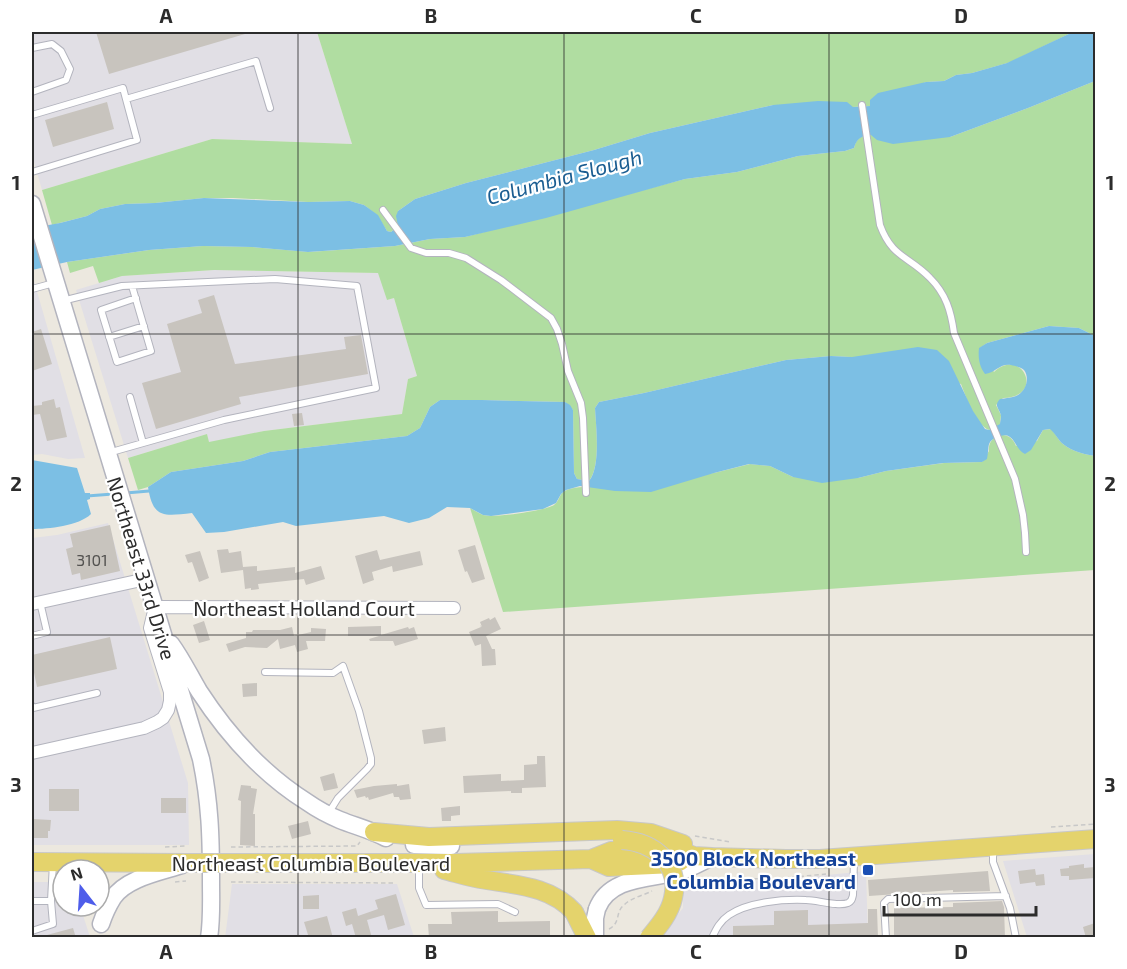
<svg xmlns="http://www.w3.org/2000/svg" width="1127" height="969" viewBox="0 0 1127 969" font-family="'Exo 2',sans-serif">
	<rect width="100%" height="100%" fill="#ece8df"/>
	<path fill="#e1dfe5" d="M39,32H317L352,144L212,139L42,190L32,155V34Z
		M214,270L379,273L387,300L394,298L417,376L408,379L402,414L264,431L209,443L207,434L128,458L76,290L122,276Z
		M34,281L85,458L68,459L42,454L32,455V282Z
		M108,523L188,783L189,845H32V538L57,535Z
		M1095,854V937H1027L1003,861Z
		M866,871L868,937L660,938L683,908V883L694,881L779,880Z
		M32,882H63V906H80L90,937L32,938Z
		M232,884H397L414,937L225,938Z"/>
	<path fill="#b0dda1" d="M317,32H1073L1011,62L972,73L956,75L944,81L926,82L870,106L853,107L773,105L650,133L594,150L466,183L415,199L398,211V226L391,232L387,231L377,215L364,205L350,201L308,202L233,198H204L155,203L125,204L100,209L87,216L52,225L42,190L212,139L352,144Z
		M1095,81V336L1079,328L1049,326L987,343L980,348L994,372C1022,346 1046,397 1003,398L996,405L1001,415L1000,425L989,430C975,424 966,397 961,384L851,357L831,356L786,360L644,393L599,402L595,408C596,426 601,466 589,481L577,479L574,473L573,410L565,402L482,400H440L430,407L420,428L407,436L270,452L243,461L171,472L148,487L138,490L128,458L207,434L209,442L264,431L402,414L408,379L417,376L394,298L387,300L378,273L214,270L122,276L99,283L93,266L70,273L67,262L149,250L203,246L252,247L309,252L395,246L430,239L465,237L685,179L737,172L798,156L845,151L854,148C857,137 861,136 871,135L950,137L1028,108Z
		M1051,429C1056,434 1058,440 1063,444C1073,452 1084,454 1095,456V570L503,612L470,508C474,510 478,513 483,515C494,518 544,511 554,505C558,502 559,497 562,493C569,487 581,487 590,487L714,473L750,464L770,466L793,477L858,478L886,471L944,463L982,462L989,451C987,435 1009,427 1016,446L1037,441L1043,430Z"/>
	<path fill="#7cbfe4" d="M1073,32H1095V81L1028,108L950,137L893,144L877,140L871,135C861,136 857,138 854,148L845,151L798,156L737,172L685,179L546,218L465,237L430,239L395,246L308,252L252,247L203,246L149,250L67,262L32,270V228L60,223L87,216L100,209L125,204L155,203L204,198L308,202L350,201L364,205L378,215L387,231L391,232L398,226L396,216L398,211L415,199L466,183L594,150L650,133L773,105L818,101L847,102L853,107L870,106V100L878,93L926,82L944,81L956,75L972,73L1007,63Z
		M1049,326L1079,328L1095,336V456C1084,454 1073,452 1063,444C1058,440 1056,434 1050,429L1043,430L1031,450L1025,454C1014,449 1015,431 1000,436C985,441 990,446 987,459L982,462L943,463L886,471L858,478L822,483L793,477L770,466L749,464L714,473L651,492L615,491L580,486L566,490L561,494L556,503L543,509L491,516L483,515L470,508L447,507L429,518L409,523L384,516L296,526L283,522L224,532L206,533L192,513C164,516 153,519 148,487L171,472L243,461L270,452L407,436L420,428L430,407L440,400H482L565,402L570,405L573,410L574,473L577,479L589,481C601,467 596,426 595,408L599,402L644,393L786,360L831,356L852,357L918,347L937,350L949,361L973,411L985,429L989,430L1000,424C1000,422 1001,419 1001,416C1000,409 993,406 1000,399C1006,398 1013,398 1018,395C1026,390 1030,378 1024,370C1021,367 1015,366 1011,365C1000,363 995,373 985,374C979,366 978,357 979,348L987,343Z
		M32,460L77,468L85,493H90V499L87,500L91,514C79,526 48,529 32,529Z"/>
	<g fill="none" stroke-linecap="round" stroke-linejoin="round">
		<path stroke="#7cbfe4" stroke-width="3" d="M126,493L149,491
			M87,496L113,494"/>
	</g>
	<path fill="#c8c4be" d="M96,32H245V34L109,74Z
		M107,102L114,129L53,147L45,120Z
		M214,295L235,364L346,349L344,337L361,335L368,374L239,397L241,404L156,429L142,383L181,372L167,324L202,313L198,300Z
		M41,329L52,364L32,371V332Z
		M54,399L56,408L60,407L67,437L47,441L40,414L32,415V406L42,405V402Z
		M302,413L304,425L294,426L292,414Z
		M110,525L120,571L81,580L80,573L72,575L66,549L73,547L70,534Z
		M475,545L485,579L472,583L467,571L465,572L458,550Z
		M228,549L229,553L241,551L243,567L257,566V571L295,567V573L321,566L325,579L306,585L304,579L258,584L259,589L251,590V588L245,589L243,570L221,573L217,550Z
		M377,550L380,560L420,551L423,565L393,572L392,566L372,572L374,580L363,584L355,556Z
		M200,551L209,578L199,582L192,562L188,563L185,555Z
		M495,617L501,629L486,636L492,649H495L496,665L482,666L481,644L475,646L469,632L481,627L480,625L482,627L480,622L489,618L490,620Z
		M204,621L210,640L199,643L193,625Z
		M381,626V635L408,627L409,629L414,627L418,639L395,646L393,641H370L369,639L379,636H348V627Z
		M292,627L294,636L311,632V628L326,629L325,641H306L308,649L297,652L295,645L280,649L278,639L267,648L245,647L229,652L226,644L246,638V632H252L253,630H280Z
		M110,637L117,669L37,687L32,663V655Z
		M257,683V696L243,697L242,684Z
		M445,727L446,741L424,744L422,730Z
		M537,756H545L546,787L522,788V793H511V791L464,793L463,776L501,774V781L524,780V765L537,764Z
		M334,773L338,788L324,791L320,777Z
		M397,784V786L409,784L411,799L400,800L399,797H394L393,793L369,800L368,797L366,798L365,796L357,798L354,790L374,786Z
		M241,785L251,786V788L257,789L253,814H255V846L240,845L241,801L238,800Z
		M49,789H79V811H49Z
		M161,798H186V813H161Z
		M460,806V815L451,816V821H442L441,808Z
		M33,819L51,820L50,831H48V838H33Z
		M308,821L311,834L292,839L288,826Z
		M1084,864V868L1095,867V878L1069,880V876H1061L1060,869L1069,868V866Z
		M1035,869L1036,875L1044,874L1045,885L1036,886L1035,882L1020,884L1018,871Z
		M988,871L990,891L953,892V890L869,896L868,880Z
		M396,894L405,925L388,930L384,915L367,920L372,938H356L352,924L346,926L342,912L356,908L358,916L378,909L375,900Z
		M319,895V909H303V896Z
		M1002,901L1004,907L1005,938H894V908L953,907V903Z
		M868,909H877L878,938H733V926L774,925V911L808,910V925L868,923Z
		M498,911V922L550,921V938H429L428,924H452L451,912Z
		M327,916L333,938H309L304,922Z
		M1095,923V936L1086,938L1083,927Z
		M73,928L76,938H47V935Z"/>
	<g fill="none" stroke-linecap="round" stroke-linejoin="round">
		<g stroke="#b3b4be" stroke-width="8">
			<path id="lane" d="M32,48L52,44L61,51L70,69L66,80L32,92
				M126,99L256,61L270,108
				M862,105L880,225C892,258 909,256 930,278C946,294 951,311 954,333L1015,479L1023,515L1025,533L1026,552
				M32,115L123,88L137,140L32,172
				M383,210L411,248L426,253H449L466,258L501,280L551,318L557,329L562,344L568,371L581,403L583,418L586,493
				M132,286L151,351L117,362L101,310L136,298
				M32,289L54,283
				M62,301L122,286L275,279L357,286L376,388L224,420L108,453
				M109,337L144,326
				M130,397L143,443
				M32,636L47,632L40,602
				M265,672L333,673L343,666L359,711L371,758V764L367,769L338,798L328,814
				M32,706L33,708L97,693
				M993,850V862L1010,908L1016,938
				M419,864V888L426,905L498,904L515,912
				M32,901H51
				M32,931L53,924L51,901L53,863
				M712,938C716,929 720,921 729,915C748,902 783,899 806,900C817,900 838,907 848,903C852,901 852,899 853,895L854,860
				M886,938L884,903L888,899L1006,896"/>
		</g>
		<g stroke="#b3b4be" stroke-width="14">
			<path id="street" d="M32,604L146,579
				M32,753L144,728L157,722L163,718L168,710L170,701V692L150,628L155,607L454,608"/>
		</g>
		<g stroke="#b3b4be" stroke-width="19">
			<path id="secondary" d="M32,204L201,759C210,802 211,837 211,881C211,900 212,919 209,938
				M171,644C182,659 190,676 199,691C227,734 264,775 307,802C317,809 328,815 340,820C355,826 371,830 386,838
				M414,845L451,846
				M597,909C609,877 649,879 678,872C690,869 701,862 712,857
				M101,924C104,915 108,906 113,898C126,878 161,872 182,865"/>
		</g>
		<g stroke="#c8c8c8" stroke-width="20">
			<path id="primary" d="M374,832L429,837L617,830L651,833L683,844
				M591,859L609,867L674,864L681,861
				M32,862L187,863
				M233,863H455L591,859L611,851L673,848L694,856L712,857L786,859H820L1096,839
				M444,870C456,873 468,877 480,879C513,885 550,885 574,912"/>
		</g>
		<path stroke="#c8c8c8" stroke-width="1.5" stroke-dasharray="4.5 3" stroke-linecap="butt" d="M1051,827L1096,824
			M695,836L730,842
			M165,847L186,846
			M231,847L357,846L360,842
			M702,878L774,879L826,874
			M175,882L186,881
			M231,882L394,883
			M609,929C621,923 615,912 624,905C631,898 644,895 652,891"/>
		<use href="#lane" stroke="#fff" stroke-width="6"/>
		<use href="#street" stroke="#fff" stroke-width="12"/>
		<use href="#secondary" stroke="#fff" stroke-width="16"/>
		<use href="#primary" stroke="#e4d36c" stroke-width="18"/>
		<g stroke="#b3b4be" stroke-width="19" stroke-linecap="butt">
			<path id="secondary-bridge" d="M595,938V918L597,909"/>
		</g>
		<g stroke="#c8c8c8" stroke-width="20" stroke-linecap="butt">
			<path id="primary-bridge" d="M622,840C653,842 681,863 673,898C670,913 659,926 649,938
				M187,863H233
				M574,912L587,938"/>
		</g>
		<use href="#secondary-bridge" stroke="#fff" stroke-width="16"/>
		<use href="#primary-bridge" stroke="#e4d36c" stroke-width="18"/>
	</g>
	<path fill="none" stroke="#2c2c2c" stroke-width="1.5" stroke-opacity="0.55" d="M298,32V938M564,32V938M829,32V938M32,334H1096M32,635H1096"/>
	<rect fill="#1a4fb4" stroke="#fff" stroke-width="2" x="862" y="864" width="12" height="12" rx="3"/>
	<g text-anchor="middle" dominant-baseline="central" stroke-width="4.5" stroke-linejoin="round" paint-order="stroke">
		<g font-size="16" fill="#535250">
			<text x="92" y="559">3101</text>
		</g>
		<g font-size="20" fill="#2c2c2c" stroke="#fff">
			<text transform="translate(142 568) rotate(73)">Northeast 33rd Drive</text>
			<text x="304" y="608">Northeast Holland Court</text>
			<text x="311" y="863">Northeast Columbia Boulevard</text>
		</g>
		<g font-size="20" font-weight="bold" fill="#164399" stroke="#fff" text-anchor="end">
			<text x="856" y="858">3500 Block Northeast<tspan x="856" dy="23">Columbia Boulevard</tspan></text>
		</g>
		<g font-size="21" font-style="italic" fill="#1a5d91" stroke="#fff">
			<text transform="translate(564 176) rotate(-15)">Columbia Slough</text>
		</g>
	</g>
	<rect width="1127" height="969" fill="none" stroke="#ffffff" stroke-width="66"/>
	<g transform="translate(81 888) rotate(343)"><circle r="28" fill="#ffffff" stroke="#ababab" stroke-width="1.5"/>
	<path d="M0-4.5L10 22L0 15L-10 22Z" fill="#4e5dea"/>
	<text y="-9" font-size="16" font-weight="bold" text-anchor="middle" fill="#2c2c2c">N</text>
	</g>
	<path d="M884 906v9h152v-9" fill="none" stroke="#2c2c2c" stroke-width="3"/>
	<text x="893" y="906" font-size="18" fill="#2c2c2c" stroke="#ffffff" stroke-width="4.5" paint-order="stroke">100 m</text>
	<rect x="33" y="33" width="1061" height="903" fill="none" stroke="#2c2c2c" stroke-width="2"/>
	<g font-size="20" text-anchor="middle" font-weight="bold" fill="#2c2c2c">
		<text x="166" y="23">A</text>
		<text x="431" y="23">B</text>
		<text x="696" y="23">C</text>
		<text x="961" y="23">D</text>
		<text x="16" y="190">1</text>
		<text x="1110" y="190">1</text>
		<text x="16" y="491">2</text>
		<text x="1110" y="491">2</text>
		<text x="16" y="792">3</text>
		<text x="1110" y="792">3</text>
		<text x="166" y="959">A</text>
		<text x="431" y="959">B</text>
		<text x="696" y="959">C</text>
		<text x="961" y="959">D</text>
	</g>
</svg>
